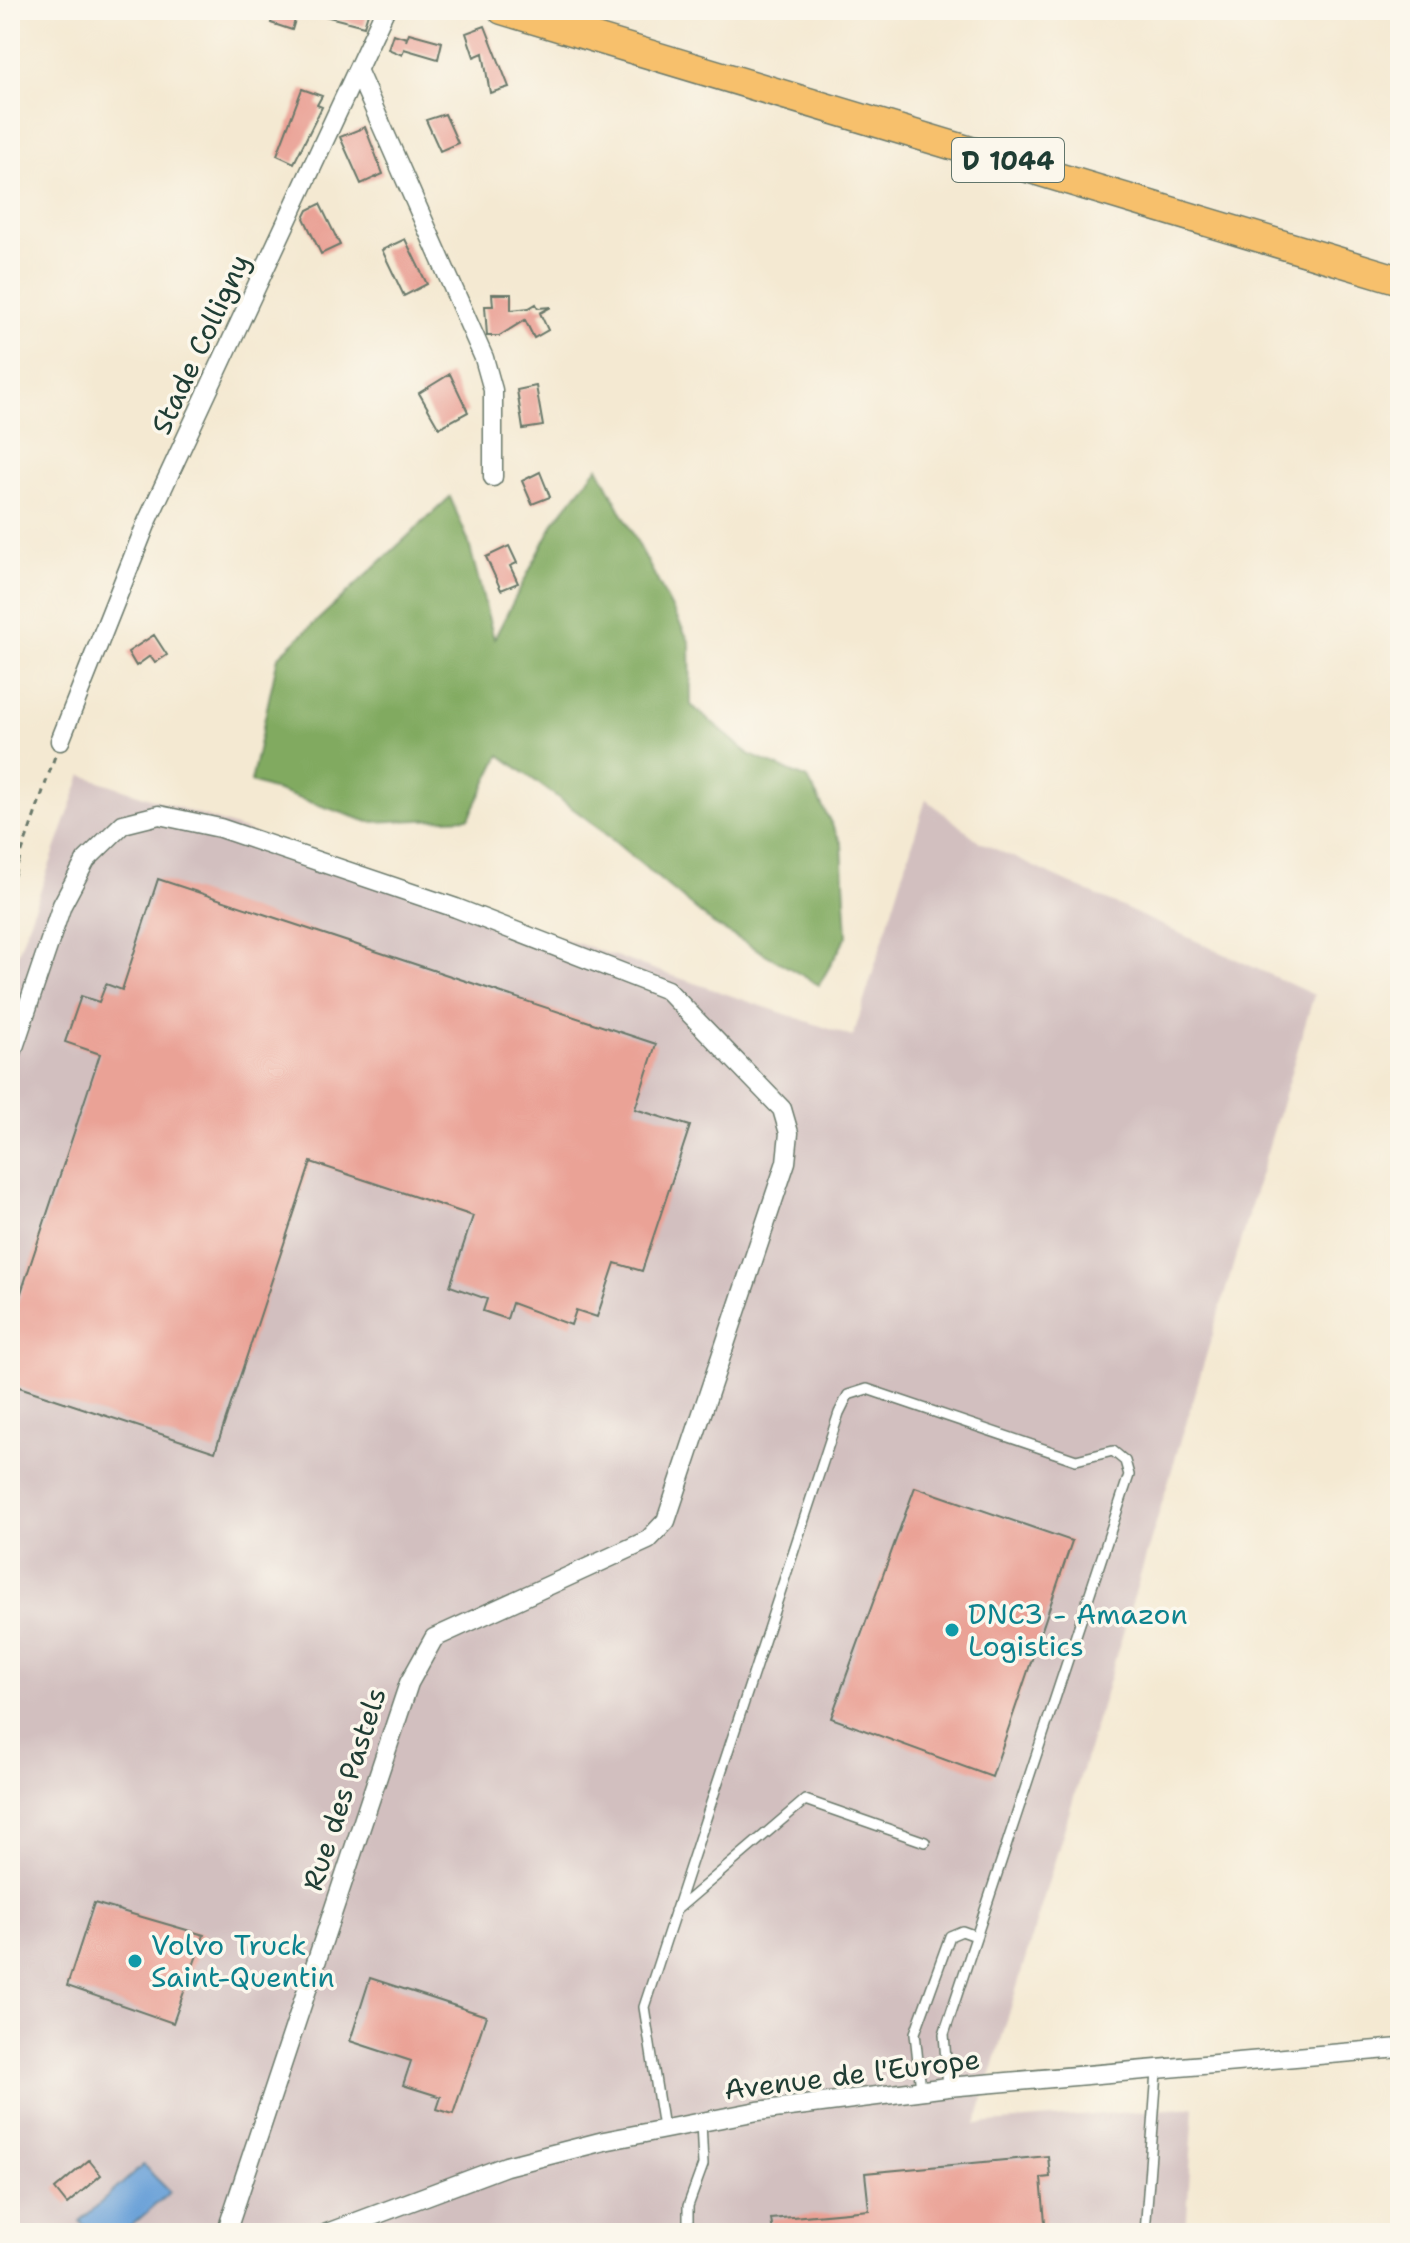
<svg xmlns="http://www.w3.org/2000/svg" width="1410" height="2243" viewBox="0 0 1410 2243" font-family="'Shantell Sans',sans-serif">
	<rect width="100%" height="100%" fill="#fbf7ec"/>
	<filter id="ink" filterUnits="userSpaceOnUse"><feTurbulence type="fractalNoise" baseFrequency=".0125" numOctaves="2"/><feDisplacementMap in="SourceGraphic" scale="16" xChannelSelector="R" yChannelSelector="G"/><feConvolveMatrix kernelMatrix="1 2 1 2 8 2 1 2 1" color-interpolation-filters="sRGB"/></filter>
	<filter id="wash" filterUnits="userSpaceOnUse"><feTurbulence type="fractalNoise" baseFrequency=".006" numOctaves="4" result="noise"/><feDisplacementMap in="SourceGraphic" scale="32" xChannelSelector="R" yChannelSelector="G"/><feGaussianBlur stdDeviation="1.8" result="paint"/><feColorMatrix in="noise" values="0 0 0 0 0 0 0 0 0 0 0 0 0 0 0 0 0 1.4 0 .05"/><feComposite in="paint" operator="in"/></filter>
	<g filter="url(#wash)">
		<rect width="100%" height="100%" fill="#f4e9d2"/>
		<path fill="#d2bfbf" d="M82,775L853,1037L926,799L980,842L1314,995L976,2124L1194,2107L1186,2233H10V975Z"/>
		<path fill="#81aa61" stroke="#50744a" stroke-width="2" d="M598,467L690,643L691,705L750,755L808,779L842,844L847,936L819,985L713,924L591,822L500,755L469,818L369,822L251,782L278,657L450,497L468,540L494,639L555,521Z"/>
		<path fill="#6aa1d8" stroke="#446f86" stroke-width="2" d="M143,2165L170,2192L123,2233H90L80,2221Z"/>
		<g id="blocks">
			<path fill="#eaa296" d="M274,10H298L292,30L271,23Z
				M322,10H369L364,26L321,15Z
				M485,26L509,87L490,93L483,53L474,57L466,33Z
				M409,33L442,42L438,59L404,49L402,55L388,49L393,34L407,38L406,41Z
				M302,89L322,96L317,105L322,107L294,163L277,155Z
				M445,114L458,143L440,151L426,120Z
				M365,127L383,174L361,184L340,137Z
				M320,204L340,245L321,254L304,218L308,210Z
				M405,239L427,284L404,296L382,250Z
				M492,294H511V310L529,308L536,304L538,308L551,307L540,313L548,330L534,338L525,320L499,336H487L485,306H493Z
				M450,374L468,412L439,428L419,393Z
				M536,386L543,426L523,429L517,390Z
				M540,472L550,497L532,504L522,481Z
				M509,546L517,563L510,566L518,583L501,590L486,557Z
				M154,635L167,655L155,663L150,656L136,666L128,652Z
				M158,879L656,1044L635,1109L690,1126L642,1271L615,1263L597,1317L576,1310L571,1325L512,1303L507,1319L483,1311L487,1299L450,1286L473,1216L311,1162L215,1452L10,1384V1326L100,1054L65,1042L81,996L99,1002L106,984L122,990Z
				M915,1487L1072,1541L992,1777L831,1718Z
				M94,1903L204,1935L173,2023L67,1986Z
				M370,1978L486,2016L453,2114L437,2109L441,2097L403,2085L411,2061L350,2041Z
				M1048,2156L1050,2177L1041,2178L1046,2233H773L771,2219L869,2210L865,2173Z
				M89,2160L101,2175L67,2204L55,2189Z"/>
		</g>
	</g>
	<g filter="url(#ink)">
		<use href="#blocks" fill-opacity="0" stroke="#6a796b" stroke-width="2"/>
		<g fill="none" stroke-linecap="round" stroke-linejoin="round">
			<g stroke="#6a796b" stroke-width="12">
				<path id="lane" d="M675,1911L805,1800L925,1842
					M921,2090L915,2033L950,1936L962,1931L976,1936
					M663,2128L644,2007L839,1413L848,1395L867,1389L1076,1460L1113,1451L1125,1461L1129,1475L944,2034L948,2087
					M688,2233V2206L703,2165L701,2121
					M1145,2233L1157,2072"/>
			</g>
			<g stroke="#6a796b" stroke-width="21">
				<path id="street" d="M358,72L484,358L493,390V477
					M60,741L147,522L385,10
					M10,1059L62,905L86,860L123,824L159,815L220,828L456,908L667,990L782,1109L789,1133L786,1162L666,1521L648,1540L434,1638L409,1683L226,2233
					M327,2233L506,2166L604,2141L758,2111L948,2087L1400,2048"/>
			</g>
			<g stroke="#6a796b" stroke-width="31">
				<path id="primary" d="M502,10L1400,280"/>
			</g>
			<path stroke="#6a796b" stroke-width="3" stroke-dasharray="6 6" stroke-linecap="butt" d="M10,887L55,756"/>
			<use href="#lane" stroke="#fff" stroke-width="9"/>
			<use href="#street" stroke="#fff" stroke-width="18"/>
			<use href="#primary" stroke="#f7c06c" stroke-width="28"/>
		</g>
	</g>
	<g fill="#0f9aa8" stroke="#fbf7ec" stroke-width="3">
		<circle cx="952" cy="1630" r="8"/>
		<circle cx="135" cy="1961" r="8"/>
	</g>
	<g text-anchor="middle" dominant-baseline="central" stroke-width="7" stroke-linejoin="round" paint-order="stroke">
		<rect fill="#fbf7ec" stroke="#61756b" stroke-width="2" x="952" y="138" width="112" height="44" rx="6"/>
		<g font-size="26" font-weight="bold" fill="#1f3d34">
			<text x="1008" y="160">D 1044</text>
		</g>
		<g font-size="28" fill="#1f3d34" stroke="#fbf7ec">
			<text transform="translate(200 344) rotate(-65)">Stade Colligny</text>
			<text transform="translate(344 1789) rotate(-72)">Rue des Pastels</text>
			<text transform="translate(852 2074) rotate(-7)">Avenue de l'Europe</text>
		</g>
		<g font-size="28" fill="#0d838f" stroke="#fbf7ec" text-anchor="start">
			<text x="968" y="1614">DNC3 - Amazon<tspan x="968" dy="32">Logistics</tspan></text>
			<text x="151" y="1945">Volvo Truck<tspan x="151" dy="32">Saint-Quentin</tspan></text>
		</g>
	</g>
	<rect width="1410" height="2243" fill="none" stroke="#fbf7ec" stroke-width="40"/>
</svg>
